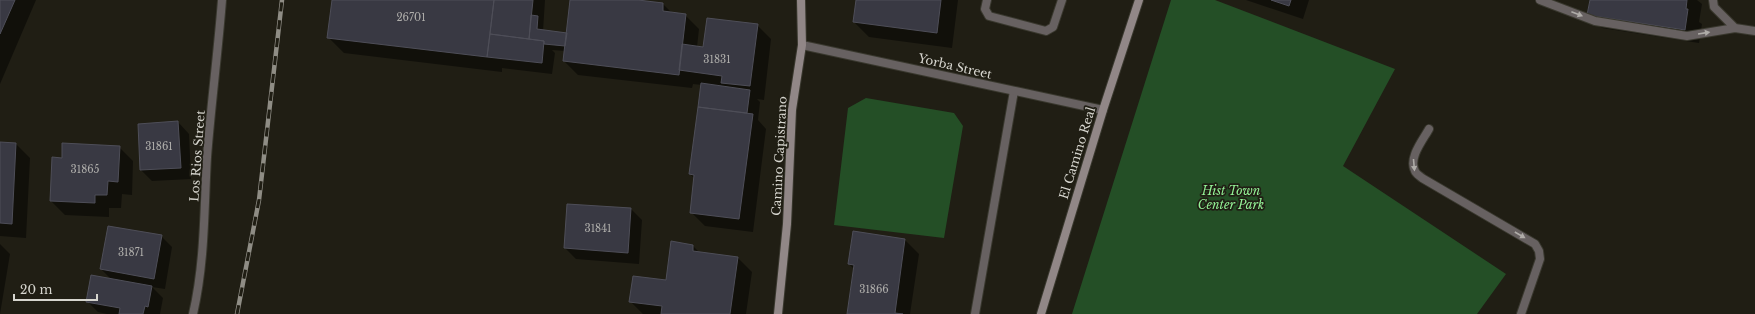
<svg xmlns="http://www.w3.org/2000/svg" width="1755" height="314" viewBox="0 0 1755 314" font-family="'Libre Baskerville',serif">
	<rect width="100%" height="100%" fill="#201e14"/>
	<path fill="#244f26" d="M1171,0H1215L1395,69L1343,166L1506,274L1477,314H1072Z
		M866,98L954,113L963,126L944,238L834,225L848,108Z"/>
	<path fill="#0007" d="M0,0H36L0,84Z
		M333,0H545L543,31L566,34L571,0H630L663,4L672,13L685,15L699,29L697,47L704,48L757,25L771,39L764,100L757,99L760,102L758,120L766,129L753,232L705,226L691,212L695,179L690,174L702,85L693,84L692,88L578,75L564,61L566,51L552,50L555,53L552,74L502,68V72L344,53L329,38Z
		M857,0H958L952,48L869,37L854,22Z
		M1246,0H1309L1303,19Z
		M1591,0H1697L1702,4L1699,22L1702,24L1699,43L1602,28L1588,14Z
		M178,122L189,134L191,179L152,181L141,170Z
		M0,143L16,144L30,158L26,238L0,236Z
		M119,147L133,161L132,195L122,194L121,208H109V217L65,215L51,201L63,159Z
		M631,209L642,220L639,264L576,259L565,248Z
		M161,236L172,247L165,289L152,287L163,298L160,314H107L98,312L87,301L112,280L101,269Z
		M905,240L919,254L910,314H848L854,269L849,264Z
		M0,244L10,254L0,314Z
		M693,246L700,253L738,258L752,272L746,314H643L630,301L667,281Z"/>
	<path fill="#393943" stroke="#4e4e58" d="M0,0H15L0,34Z
		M332,0H494L487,57L327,38Z
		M494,0H533L529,39L490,34Z
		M570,0H638L663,3V11L686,14L679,75L563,61Z
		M856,0H941L937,33L853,22Z
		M1271,0H1291L1289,6Z
		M1590,0H1687L1686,9H1688L1685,30L1587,15Z
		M531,15L538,16L537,29L567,33L565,46L544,44V41L529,39Z
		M707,18L758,24L750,86L721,83L722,76L679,70L682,44L703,47Z
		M490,34L544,41L542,63L487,57Z
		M701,83L750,90L747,113L698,107Z
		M698,107L753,114L739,219L690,213L694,175L689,174Z
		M178,121L181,168L140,170L138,124Z
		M0,142L16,143L12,224L0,223Z
		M62,143L120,146L118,182L108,181L107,195H95V203L50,201L52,157L62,158Z
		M567,204L631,208L628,253L564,248Z
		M108,226L162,235L154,279L100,269Z
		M853,231L905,239L895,313L903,314H847L854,265L848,264Z
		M671,241L693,245V251L738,257L730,314H661L662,306L629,302L633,276L666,280Z
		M91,275L152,286L148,307L145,306L143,314H119L120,308L86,302Z"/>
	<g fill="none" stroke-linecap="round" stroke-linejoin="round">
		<g stroke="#39382e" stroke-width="10">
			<path id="lane" d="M987,0L985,9L989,16L1046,31L1053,27L1062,0
				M1540,0L1595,21L1687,36L1735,28
				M1713,0L1714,7L1735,28L1755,31
				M1429,129C1423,140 1408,158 1415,171C1416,174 1420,176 1422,178L1535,244L1539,251L1540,259L1521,314
				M975,314L1014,91"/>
		</g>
		<g stroke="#39382e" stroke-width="10">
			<path id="street" d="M802,45L1103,110
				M193,314C205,262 204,210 207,157C211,105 218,52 222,0"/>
		</g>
		<g stroke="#39382e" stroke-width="10">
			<path id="secondary" d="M778,314L787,224L792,110L802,45L801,0
				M1041,314L1103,110L1139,0"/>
		</g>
		<use href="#lane" stroke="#676161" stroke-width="8"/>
		<use href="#street" stroke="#676161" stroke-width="8"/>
		<use href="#secondary" stroke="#918787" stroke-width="8"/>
		<g stroke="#8f8d85" stroke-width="4.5">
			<path id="rail" d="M237,314L259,200L282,0"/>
		</g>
		<use href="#rail" stroke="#201e14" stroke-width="3" stroke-dasharray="9" stroke-linecap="butt"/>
	</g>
	<defs><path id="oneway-solid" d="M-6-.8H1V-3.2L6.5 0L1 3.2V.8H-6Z"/></defs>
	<g fill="#afaca8">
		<use href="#oneway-solid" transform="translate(1577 14) rotate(21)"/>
		<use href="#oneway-solid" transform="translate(1704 33) rotate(-9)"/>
		<use href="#oneway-solid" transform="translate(1414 165) rotate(85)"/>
		<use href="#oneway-solid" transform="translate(1520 235) rotate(30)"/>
	</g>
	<g text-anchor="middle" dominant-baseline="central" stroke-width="3.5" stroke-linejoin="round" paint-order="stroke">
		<g font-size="10" fill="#afaeab">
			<text x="411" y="17">26701</text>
			<text x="717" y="59">31831</text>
			<text x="159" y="146">31861</text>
			<text x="85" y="169">31865</text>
			<text x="598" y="228">31841</text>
			<text x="131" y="252">31871</text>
			<text x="874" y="289">31866</text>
		</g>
		<g font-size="12" fill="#d6d5ce" stroke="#201e14">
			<text transform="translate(955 66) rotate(13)">Yorba Street</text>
			<text transform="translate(1077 153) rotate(-73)">El Camino Real</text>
			<text transform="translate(197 156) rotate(-86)">Los Rios Street</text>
			<text transform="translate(779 156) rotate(-87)">Camino Capistrano</text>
		</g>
		<g font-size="12" font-style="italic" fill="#93f296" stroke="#201e14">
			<text x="1231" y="190">Hist Town<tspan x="1231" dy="14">Center Park</tspan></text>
		</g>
	</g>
	<path d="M14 294v6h83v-6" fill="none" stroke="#d6d5ce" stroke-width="2"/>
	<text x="20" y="294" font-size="12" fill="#d6d5ce" stroke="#201e14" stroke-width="3" paint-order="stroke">20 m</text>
</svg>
